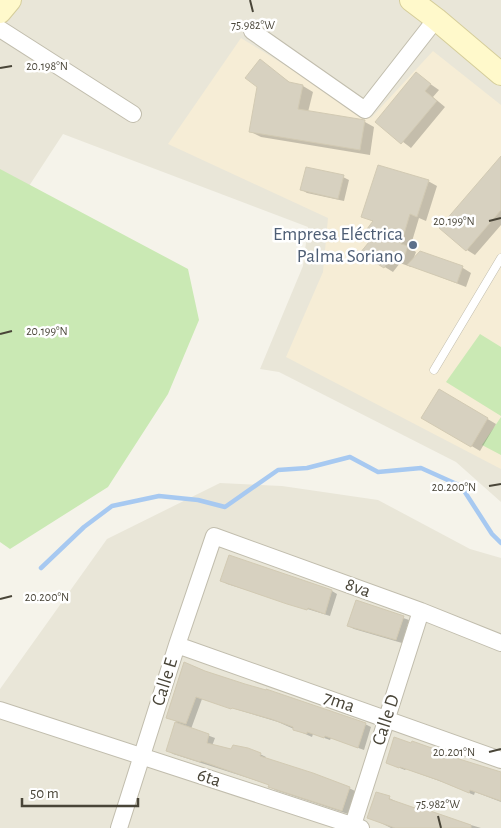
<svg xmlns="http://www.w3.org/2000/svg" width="501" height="828" viewBox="0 0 501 828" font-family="'Alegreya Sans',sans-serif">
	<rect width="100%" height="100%" fill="#f5f3ea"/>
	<path fill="#e9e6d8" d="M0,0H501V502L456,462L279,372L260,369L303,266L308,227L63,134L29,186L0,170Z
		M220,483L282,486L378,500L470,549L501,558V828H0V689L107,539Z"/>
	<path fill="#f6edd6" d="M241,38L371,118L433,51L501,105V469L286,357L323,272L328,218L168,144Z"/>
	<path fill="#cae9b4" d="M0,169L188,269L199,320L168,394L108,487L10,549L0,542Z
		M480,334L501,347V416L446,382Z
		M501,417V455L482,445Z"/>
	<path fill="#0003" d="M260,61L292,84L303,86L313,92L308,112L365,122L374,127L370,155L261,137L251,132L258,87Z
		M416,74L439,90L433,97L445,107L411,148L377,122Z
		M501,162V225L475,255L467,250Z
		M343,177L349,180L344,201L307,193L302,190Z
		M428,181L437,186L426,221L419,218L410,248L416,252L413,260L420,252L463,268L471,273L466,287L412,266L411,267L400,263L393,272L362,253L370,241L374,222L363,216Z
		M439,390L496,424L480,451L423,417Z
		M222,581L332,591L337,594L330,616L227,584Z
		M357,602L409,620L402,643L354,629L348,626Z
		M205,672L365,724L371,727L364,750L331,738L330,740L313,734L312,737L278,722L202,699L191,729L215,738L212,746L260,754L266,757L265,759L349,788L355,791L348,814L275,790L270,785L173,754L167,750L177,722L168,717Z
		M443,753L449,757L501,773V802L475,792L474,795L445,783L406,769L405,770L387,763Z
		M389,798L395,801L394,802L481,828H391L369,817Z"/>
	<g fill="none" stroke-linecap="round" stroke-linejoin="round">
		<path stroke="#a7c9f1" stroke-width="4.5" d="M41,568L84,527L112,506L159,496L198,500L225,507L278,470L307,468L350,457L378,472L421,468L461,486L492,534L501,543"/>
	</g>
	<path fill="#d7d1c0" stroke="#d2cab3" d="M260,59L289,82L303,85L298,109L365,120L360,150L249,132L257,87L245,78Z
		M416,72L431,84L425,91L437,101L401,144L375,122Z
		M501,156V210L466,251L439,228Z
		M378,165L429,180L417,217L410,214L401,244L408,246L402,263L390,259L384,268L360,253L369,242L361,237L373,221L361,217Z
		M306,167L344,175L338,199L300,190Z
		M420,251L463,266L457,283L407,265Z
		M439,389L488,418L471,447L421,418Z
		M229,555L332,590L325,614L308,608L307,610L287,604L220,581Z
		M356,600L404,616L396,640L347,626Z
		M184,662L205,671L245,684L266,690V689L366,723L358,748L325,736L324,738L307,732V734L293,730V727L271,719L232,708L231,709L196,697L186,724L166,718Z
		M175,722L209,734L207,743L231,749L233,745L248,748L261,753L260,756L313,773L350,787L342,811L268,787L269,785L201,761L200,762L166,751Z
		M394,737L411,743L412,741L443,752V754L501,772V801L470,790L469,793L438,780L400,767L399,768L386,763Z
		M376,792L390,796L389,799L415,808L416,806L471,825V828H395L367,818Z"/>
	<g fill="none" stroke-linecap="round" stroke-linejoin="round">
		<g stroke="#c1bdad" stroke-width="9">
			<path id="lane" d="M434,370L501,258"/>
		</g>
		<g stroke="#c1bdad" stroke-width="18">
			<path id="street" d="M0,29L133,114
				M252,31L365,110L436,19
				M177,645L501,760
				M0,710L361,828
				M119,828L177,645L214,536L421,611L501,643
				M352,828L421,611"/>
		</g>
		<g stroke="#d5cd9a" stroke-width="24">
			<path id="secondary" d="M411,0L436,19L501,74
				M0,12L10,0"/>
		</g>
		<use href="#lane" stroke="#fff" stroke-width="8"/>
		<use href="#street" stroke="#fff" stroke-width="16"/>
		<use href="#secondary" stroke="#fff9cb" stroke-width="22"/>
	</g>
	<path fill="none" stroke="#494538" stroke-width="2" d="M250,0L253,12M0,68L12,66M489,221L501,218M0,334L12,331M489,486L501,484M0,599L12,596M489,752L501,749M438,816L441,828"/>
	<circle fill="#5c6f8a" stroke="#fff" stroke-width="2" cx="413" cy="245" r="5"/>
	<g text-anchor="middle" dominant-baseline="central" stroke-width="5" stroke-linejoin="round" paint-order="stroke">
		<g font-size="19" fill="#4e5e75" stroke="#fff" text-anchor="end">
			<text x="403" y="234">Empresa Eléctrica<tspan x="403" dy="22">Palma Soriano</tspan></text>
		</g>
		<g font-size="19" fill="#494538" stroke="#fff">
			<text transform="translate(358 588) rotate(20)">8va</text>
			<text transform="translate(165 682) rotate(-73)">Calle E</text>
			<text transform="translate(339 702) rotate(19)">7ma</text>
			<text transform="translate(386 720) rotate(-72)">Calle D</text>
			<text transform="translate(209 778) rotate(18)">6ta</text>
		</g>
	</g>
	<g font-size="12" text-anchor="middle" fill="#494538" stroke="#fff" stroke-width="5" stroke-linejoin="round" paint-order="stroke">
		<text x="253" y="29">75.982°W</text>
		<text x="47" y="70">20.198°N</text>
		<text x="454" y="225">20.199°N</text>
		<text x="47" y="335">20.199°N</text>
		<text x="454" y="491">20.200°N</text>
		<text x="47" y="601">20.200°N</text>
		<text x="454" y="756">20.201°N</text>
		<text x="438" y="808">75.982°W</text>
	</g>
	<path d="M22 798v8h116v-8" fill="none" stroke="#494538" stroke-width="2.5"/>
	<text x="30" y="798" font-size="15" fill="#494538" stroke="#ffffff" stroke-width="4" paint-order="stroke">50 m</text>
</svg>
